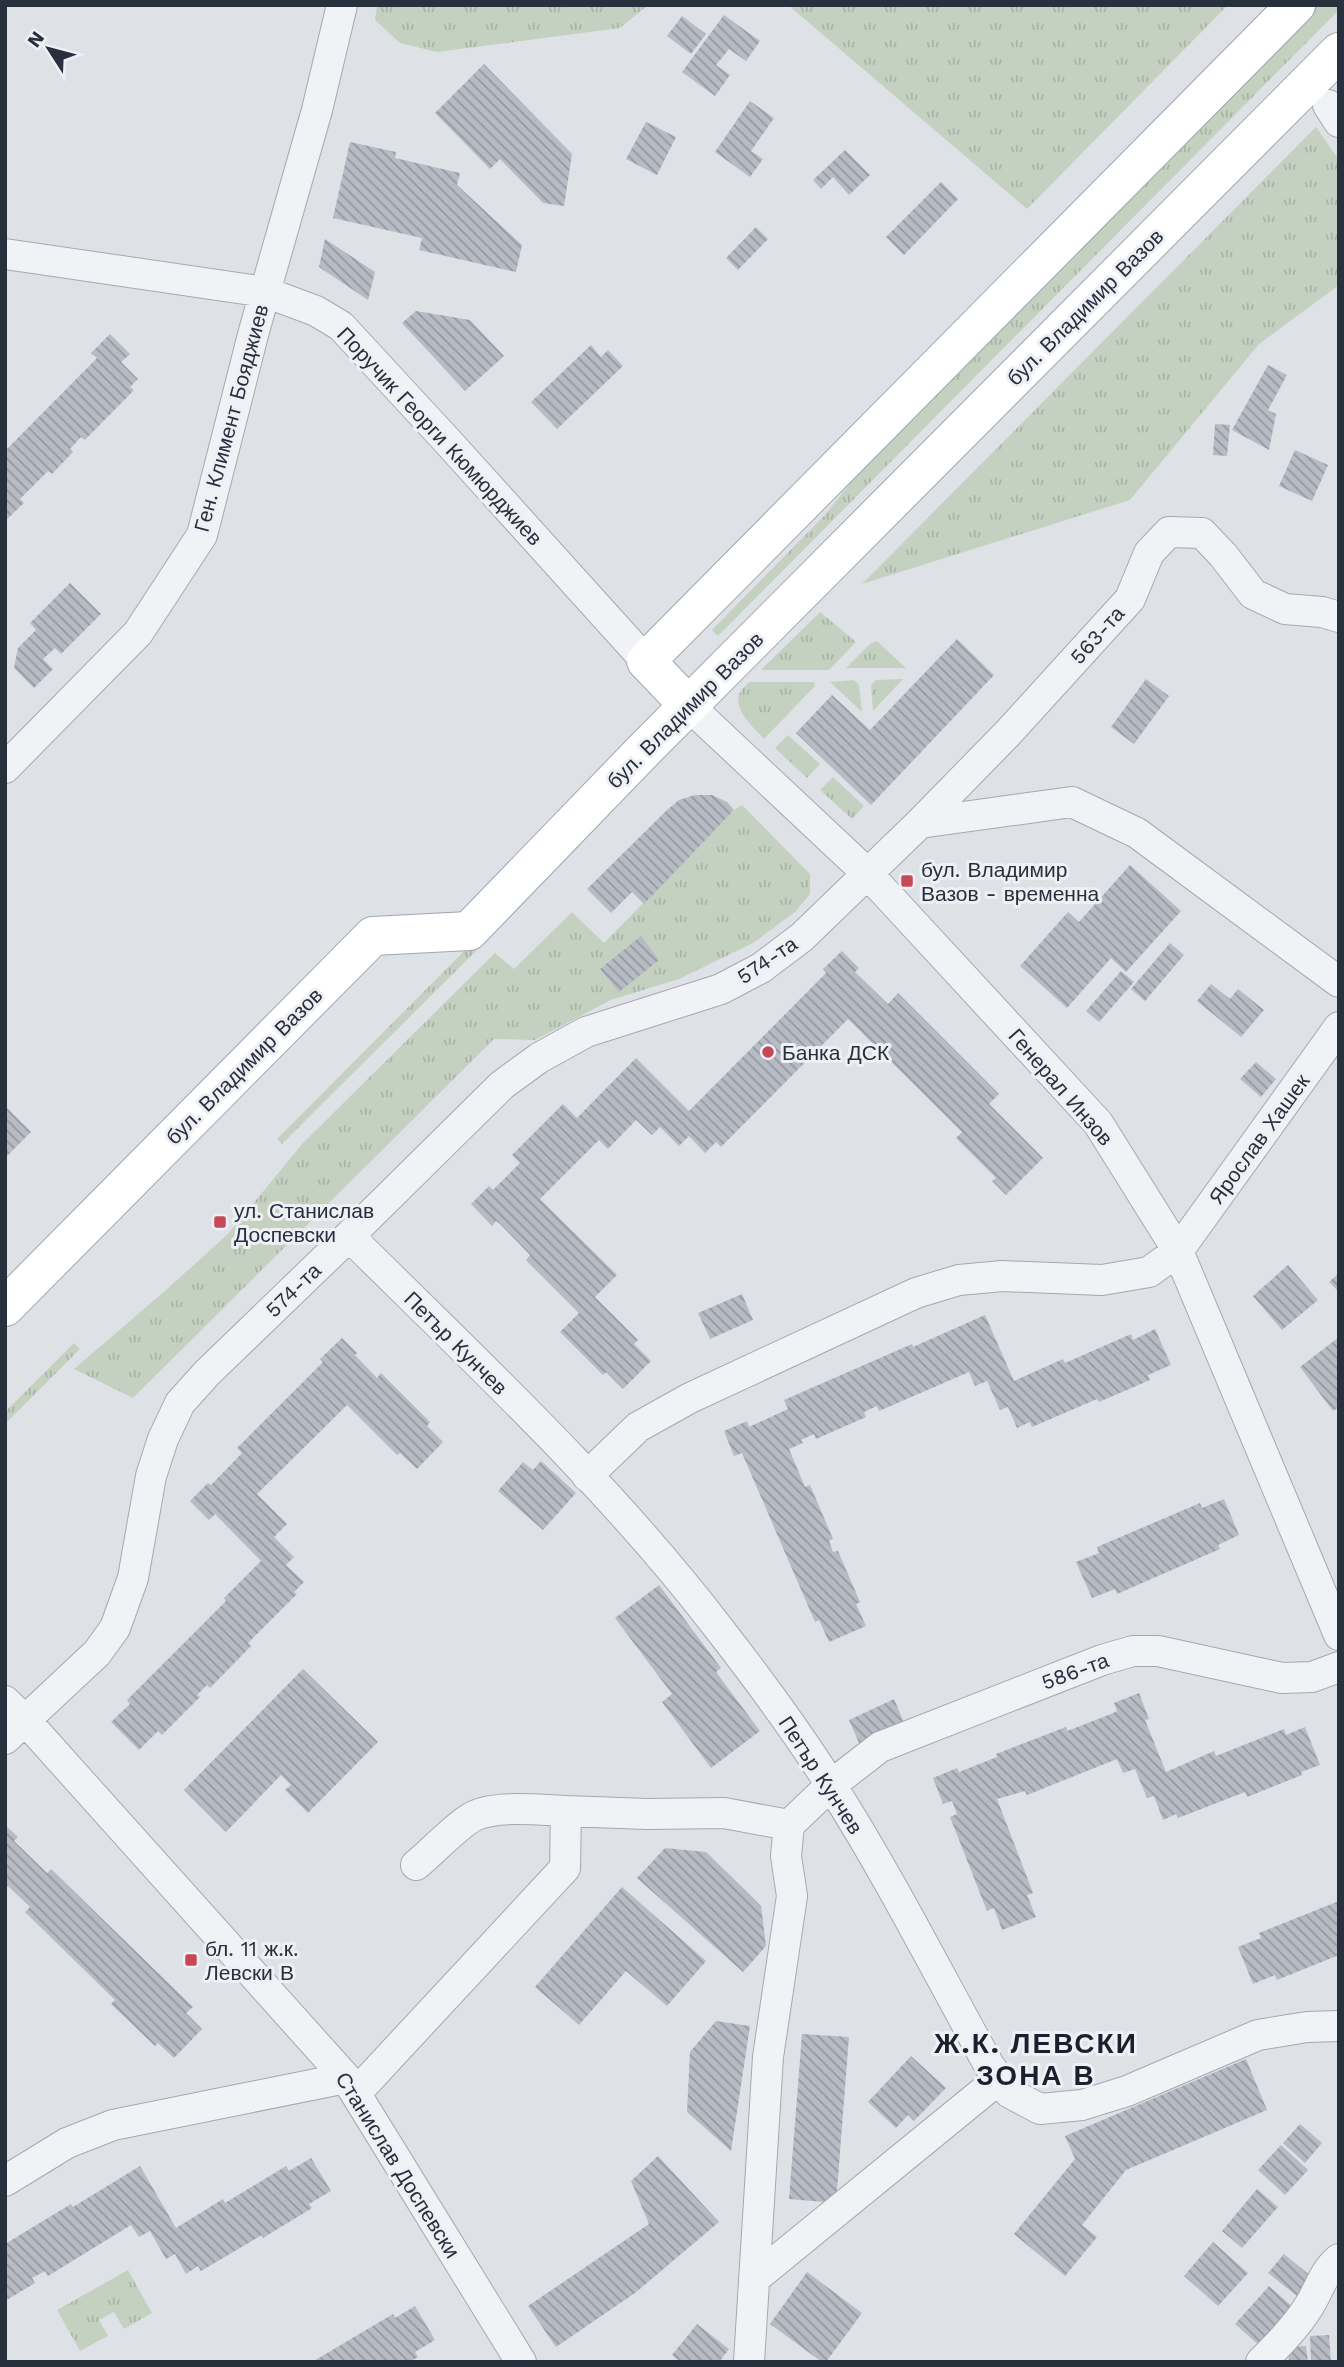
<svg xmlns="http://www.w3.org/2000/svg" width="1344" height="2367" viewBox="0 0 1344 2367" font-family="'Work Sans',sans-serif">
	<defs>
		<pattern id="grass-tufts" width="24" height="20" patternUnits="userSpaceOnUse" patternTransform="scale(1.75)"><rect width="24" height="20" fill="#c4d1c0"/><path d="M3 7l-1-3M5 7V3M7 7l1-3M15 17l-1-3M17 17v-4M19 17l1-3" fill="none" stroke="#a8b4a6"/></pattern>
		<pattern id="building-back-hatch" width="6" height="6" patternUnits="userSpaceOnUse" patternTransform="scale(1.75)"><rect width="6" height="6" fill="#b6bbc4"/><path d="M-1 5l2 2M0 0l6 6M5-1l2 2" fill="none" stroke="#9498a0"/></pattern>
	</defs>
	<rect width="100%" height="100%" fill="#dee2e7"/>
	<path fill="url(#grass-tufts)" d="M377,5H648L620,28L437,52L400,43L375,20Z
		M788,5H1228L1027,209Z
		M1316,5H1339V10L718,636L712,630L824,516L879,447Z
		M1316,127L1339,160V285L1259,344L1130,500L862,584Z
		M820,612L856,642L829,670H761Z
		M877,641L906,668H846L871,643Z
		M903,679L873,711L871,685L876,680Z
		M854,680L859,685L862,712L830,682Z
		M749,682H814L815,686L764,739C755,729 734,711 739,695C740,690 746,686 749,682Z
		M788,735L820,764L807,778L775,748Z
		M833,777L864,806L852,819L820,790Z
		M742,805L810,874V894L795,912L753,943L679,979L611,1000L535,1040L494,1039L133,1398L74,1369L166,1290L228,1234L303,1143L495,953L514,969L572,912L604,943L734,810Z
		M523,892L529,898L282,1144L277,1139Z
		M74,1343L80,1349L5,1424V1412Z
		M128,2270L152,2313L124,2329L114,2312L99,2320L108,2336L80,2351L57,2310Z"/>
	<path fill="url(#building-back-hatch)" d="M724,15L760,41L746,61L729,49L716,65L730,75L715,96L682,72Z
		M682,16L706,34L691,54L667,36Z
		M484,64L572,154L564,206L543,203L500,159L490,169L435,113Z
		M750,101L774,118L751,151L763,159L750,177L715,152Z
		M646,122L676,137L657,175L626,159Z
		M350,142L396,152L395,158L460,173L457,185L522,245L516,272L419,250L422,238L333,218Z
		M845,150L870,175L849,195L833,177L821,189L813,180Z
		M941,182L958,199L904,255L886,237Z
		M756,227L768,239L738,270L726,258Z
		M325,239L375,272L368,300L319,267Z
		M416,311L470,320L504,356L465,391L402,323Z
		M110,334L130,354L121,362L138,379L130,387L134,390L85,440L81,437L70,449L73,452L52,474L48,471L20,499L24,503L5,521V451L97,358L91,353Z
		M591,345L601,357L608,350L623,366L557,429L531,402Z
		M1268,365L1287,375L1268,410L1276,414L1269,450L1232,430Z
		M1215,424L1230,425L1227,456L1213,455Z
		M1295,450L1328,465L1312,501L1279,486Z
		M70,583L101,614L61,654L55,648L43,659L53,669L34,688L14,668L18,648L36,630L30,623Z
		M957,639L994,675L871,805L796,733L832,695L870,730Z
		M1146,679L1169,696L1134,744L1111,727Z
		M695,795H712L727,802L734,810L644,904L632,892L611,913L587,889L667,810L679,800Z
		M1130,865L1181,911L1126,972L1111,958L1067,1008L1020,966L1068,912L1079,922Z
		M641,936L659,960L619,992L600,969Z
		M1170,943L1184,955L1145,1001L1131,989Z
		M842,951L859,968L855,972L888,1004L898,993L999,1094L989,1104L1043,1158L1006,1195L992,1181L996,1178L956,1138L962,1132L848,1019L721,1147L716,1142L705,1153L689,1136L679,1146L660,1127L652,1135L636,1120L608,1149L599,1140L540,1199L617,1275L595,1297L638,1340L634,1344L651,1361L623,1389L606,1372L603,1375L560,1332L579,1313L526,1260L530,1255L501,1225L496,1221L492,1226L471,1204L489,1186L493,1190L520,1163L512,1155L563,1104L577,1118L636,1058L689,1111L826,973L823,969Z
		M1121,971L1134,982L1099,1022L1086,1011Z
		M1211,984L1230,999L1238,989L1264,1010L1241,1037L1197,1001Z
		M1256,1062L1276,1079L1261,1097L1240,1079Z
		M5,1106L31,1132L5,1158Z
		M1288,1265L1318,1300L1282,1330L1253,1296Z
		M1339,1273V1292L1329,1282Z
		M742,1294L753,1320L710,1339L698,1313Z
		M985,1315L1014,1381L1063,1359L1065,1363L1131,1334L1133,1340L1155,1329L1171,1365L1148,1375L1150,1380L1099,1402L1097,1399L1032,1427L1030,1422L1017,1428L1008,1407L1000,1410L987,1381L975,1386L969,1372L879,1411L877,1406L864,1412L866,1417L816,1439L814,1434L801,1440L803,1443L789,1449L805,1487L810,1485L833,1539L829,1541L833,1552L838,1551L860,1602L856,1604L866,1626L829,1642L819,1620L815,1622L742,1453L734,1456L724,1431L747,1421L749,1427L788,1409L784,1400L912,1344L913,1347Z
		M1339,1337V1407L1333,1411L1300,1367Z
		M342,1338L357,1353L355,1355L377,1378L381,1373L430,1422L427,1426L443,1442L417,1469L400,1453L397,1455L347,1405L257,1494L287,1524L274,1537L294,1557L286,1565L304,1582L294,1592L297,1594L248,1643L251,1646L210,1688L207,1685L197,1695L200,1697L162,1735L158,1731L139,1750L111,1722L130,1704L127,1700L226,1601L224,1598L261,1561L215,1514L209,1520L190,1501L208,1483L211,1485L242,1453L237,1448L323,1362L320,1359Z
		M541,1461L576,1493L543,1530L498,1491L523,1462L533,1470Z
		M1224,1499L1239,1535L1218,1545L1220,1549L1117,1594L1115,1589L1092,1598L1076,1562L1099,1553L1097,1547L1200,1503L1202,1508Z
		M659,1585L721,1668L716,1672L760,1731L711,1768L662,1702L672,1694L615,1618Z
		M303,1669L378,1742L308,1813L285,1790L291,1785L281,1775L226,1832L184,1790Z
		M1139,1693L1149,1719L1145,1720L1166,1772L1214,1751L1216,1756L1284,1729L1286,1735L1305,1727L1320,1765L1301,1772L1302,1775L1247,1797L1245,1792L1178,1818L1176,1814L1163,1820L1154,1796L1147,1798L1135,1769L1123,1773L1117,1759L1027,1795L1025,1791L997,1799L1033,1893L1027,1895L1036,1917L1002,1930L994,1908L987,1911L950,1817L957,1814L952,1801L943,1804L933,1778L957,1768L959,1772L997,1757L996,1754L1066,1727L1067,1731L1111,1714L1117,1711L1114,1703Z
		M894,1699L905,1725L860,1745L849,1720Z
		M5,1825L18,1837L14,1841L47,1873L51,1869L193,2007L186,2013L202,2029L174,2058L158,2043L155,2046L111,2004L115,2000L25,1912L30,1907L8,1886L5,1888Z
		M665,1848L706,1852L761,1906L766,1946L743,1972L637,1878Z
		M622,1887L706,1961L667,2006L626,1971L579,2025L535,1987Z
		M1339,1901V1955L1277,1980L1275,1975L1253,1984L1238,1947L1261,1938L1259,1933Z
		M716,2021L750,2026L731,2151L687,2112L690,2052Z
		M802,2034L849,2037L836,2203L789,2199Z
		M911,2056L946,2088L914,2121L908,2115L896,2128L868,2102Z
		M1246,2059L1267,2110L1126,2170L1082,2225L1097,2237L1065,2276L1014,2234L1075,2159L1065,2136Z
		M1300,2124L1322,2143L1305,2163L1283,2143Z
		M1281,2145L1308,2170L1285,2195L1258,2170Z
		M658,2156L719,2222L635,2293L556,2347L528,2306L649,2224L631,2181Z
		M311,2158L331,2191L309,2204L312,2208L263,2238L262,2235L201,2271L198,2266L186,2274L175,2254L166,2259L150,2231L139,2237L131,2225L48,2276L45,2271L32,2278L35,2283L5,2301V2244L71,2204L73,2207L140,2166L176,2228L223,2199L225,2203L286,2166L289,2171Z
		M1257,2189L1278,2207L1242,2248L1222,2231Z
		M1213,2242L1248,2273L1218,2306L1184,2276Z
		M1284,2254L1312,2277L1297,2296L1268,2273Z
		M807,2272L862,2313L826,2362H822L770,2324Z
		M1269,2286L1294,2308L1260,2346L1235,2324Z
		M415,2306L435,2340L415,2352L418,2357L409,2362H312L393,2314L395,2318Z
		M697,2324L729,2349L719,2362H680L672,2355Z
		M1329,2335L1331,2362H1311L1310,2336Z
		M1306,2346L1308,2362H1289L1288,2347Z"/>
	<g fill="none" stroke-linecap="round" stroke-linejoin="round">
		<g stroke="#a4a9b1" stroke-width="32">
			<path id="minor" d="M1328,105L1339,122
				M5,254L265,292L316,311L341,326L450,444L646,661
				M688,705L867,873L1098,1123L1178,1251L1339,1635
				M5,768L138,633L202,535L254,331L317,110L342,5
				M920,823L1072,802L1137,833L1339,982
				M349,1236C477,1363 611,1487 720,1630C759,1680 797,1732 831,1785C889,1876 938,1973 990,2067L1010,2093L1040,2109L1082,2105L1127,2091L1258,2035L1307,2027L1339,2026
				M587,1476L638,1427L690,1398L916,1293L959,1280L1002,1276L1102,1280L1149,1272L1178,1251L1339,1027
				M5,1701L26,1721L346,2078L521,2362
				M5,1739L97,1653L115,1628L133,1578L151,1476L163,1439L180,1403L207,1373L349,1236L502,1085L539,1058L586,1032L721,989L761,968L802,937L920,823L1008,733L1130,599L1149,553L1169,532L1202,533L1223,555L1253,594L1285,609L1322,612L1339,617
				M566,1811L647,1814L724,1813L789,1825L831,1785L880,1747L1102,1660L1133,1651H1158L1282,1678L1312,1677L1339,1667
				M356,2093L565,1868L566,1811C541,1810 496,1805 474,1816C458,1824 431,1853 416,1865
				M5,2181L67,2143L113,2125L346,2078
				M754,2279L999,2079
				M749,2362L768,2057L792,1896L786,1856L789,1825
				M1261,2362C1278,2345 1296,2327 1309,2306C1319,2290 1324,2271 1339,2259"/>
		</g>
		<g stroke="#9ea6b2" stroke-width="40">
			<path id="primary" d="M688,705L646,661L1296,5
				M5,1307L373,936L469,931L646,748L1339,52"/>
		</g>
		<use href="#minor" stroke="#f1f2f6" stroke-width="30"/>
		<use href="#primary" stroke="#fff" stroke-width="38"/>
	</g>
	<g fill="#c74958" stroke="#eef0f5" stroke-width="2.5">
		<rect x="900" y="874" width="14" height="14" rx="3.5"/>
		<circle cx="768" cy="1052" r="7"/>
		<rect x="213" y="1215" width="14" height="14" rx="3.5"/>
		<rect x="184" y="1953" width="14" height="14" rx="3.5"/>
	</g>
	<g text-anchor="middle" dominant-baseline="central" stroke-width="6" stroke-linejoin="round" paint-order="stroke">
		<g font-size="21" fill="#282f3d" stroke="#eef0f5">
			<text transform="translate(1085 307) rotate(-45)">бул. Владимир Вазов</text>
			<text transform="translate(231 418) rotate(-75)">Ген. Климент Бояджиев</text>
			<text transform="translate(440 436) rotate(47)">Поручик Георги Кюмюрджиев</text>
			<text transform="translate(1097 635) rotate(-48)">563-та</text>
			<text transform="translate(685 710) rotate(-45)">бул. Владимир Вазов</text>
			<text transform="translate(767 960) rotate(-34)">574-та</text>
			<text transform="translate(244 1066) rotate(-45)">бул. Владимир Вазов</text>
			<text transform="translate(1061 1087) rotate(49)">Генерал Инзов</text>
			<text transform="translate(1259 1139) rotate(-54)">Ярослав Хашек</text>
			<text transform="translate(293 1290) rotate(-44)">574-та</text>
			<text transform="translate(456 1343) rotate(45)">Петър Кунчев</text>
			<text transform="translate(1075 1671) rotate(-20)">586-та</text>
			<text transform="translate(821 1775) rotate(57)">Петър Кунчев</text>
			<text transform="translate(398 2165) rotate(58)">Станислав Доспевски</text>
		</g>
		<g font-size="21" fill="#282f3d" stroke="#eef0f5" text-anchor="start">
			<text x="921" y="869">бул. Владимир<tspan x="921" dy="24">Вазов - временна</tspan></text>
			<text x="782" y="1052">Банка ДСК</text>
			<text x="234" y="1210">ул. Станислав<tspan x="234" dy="24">Доспевски</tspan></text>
			<text x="205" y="1948">бл. 11 ж.к.<tspan x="205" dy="24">Левски В</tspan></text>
		</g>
		<g font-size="28" font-weight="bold" letter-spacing="2" fill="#1b202e" stroke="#eef0f5">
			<text x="1036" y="2043">Ж.К. ЛЕВСКИ<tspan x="1036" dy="32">ЗОНА В</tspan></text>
		</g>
	</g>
	<rect width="1344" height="2367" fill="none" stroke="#282f3d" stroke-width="14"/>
	<g transform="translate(49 49) rotate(306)" stroke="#eef0f5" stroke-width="5" paint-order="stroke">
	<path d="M0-5L12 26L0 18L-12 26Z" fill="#282f3d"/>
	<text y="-10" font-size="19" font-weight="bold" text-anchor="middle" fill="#282f3d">N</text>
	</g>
</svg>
